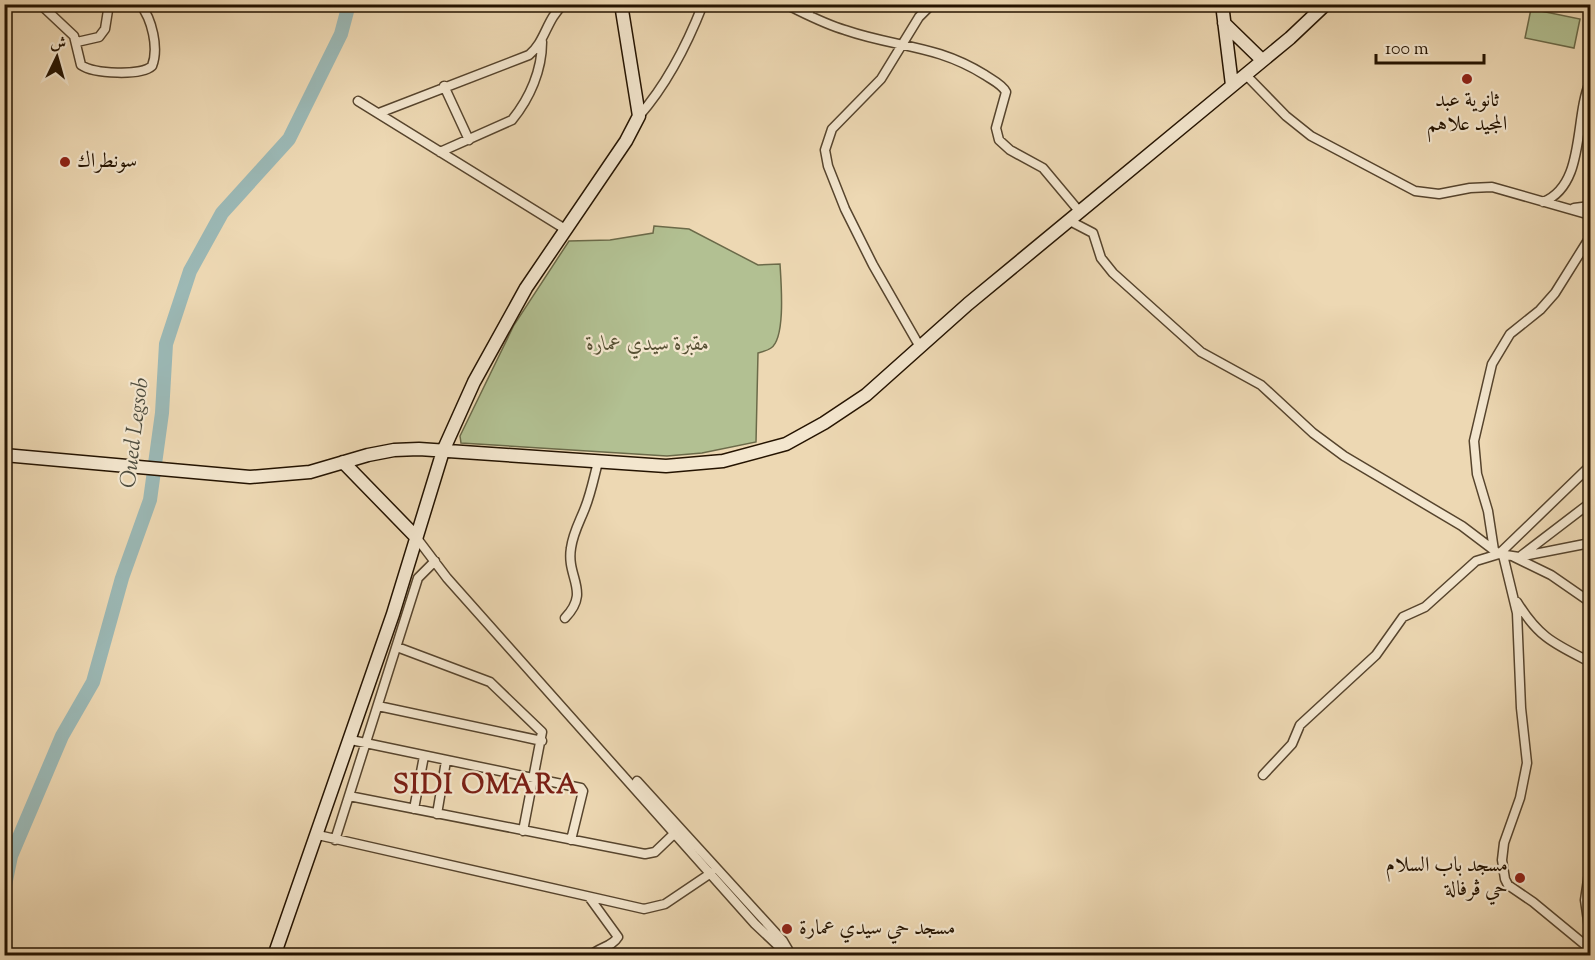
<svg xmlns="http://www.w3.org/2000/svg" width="1595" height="960" viewBox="0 0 1595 960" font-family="'Sorts Mill Goudy',Amiri,serif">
	<rect width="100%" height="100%" fill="#edd8b3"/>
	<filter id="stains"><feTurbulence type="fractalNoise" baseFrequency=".00333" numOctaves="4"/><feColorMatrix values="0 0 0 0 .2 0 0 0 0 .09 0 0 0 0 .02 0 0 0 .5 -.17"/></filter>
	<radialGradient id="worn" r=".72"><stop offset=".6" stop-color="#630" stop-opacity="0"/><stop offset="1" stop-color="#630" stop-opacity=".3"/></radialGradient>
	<path fill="#b2c092" stroke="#6b6a49" stroke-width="1.5" d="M1531,9L1580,19L1574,48L1525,38Z
		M654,226L689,229L758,265L780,264C781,282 786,338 771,348C767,351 761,352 758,353L756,442L702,453L667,456L461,443L460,436L514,325L569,241L610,240L653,233Z"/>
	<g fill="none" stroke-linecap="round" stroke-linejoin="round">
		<path stroke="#9bb8b5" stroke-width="14" d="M4,890L11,856L62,736L93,682L122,578L150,500L162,413L166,344L190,271L222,213L289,139L341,34L349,4"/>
		<g stroke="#56442d" stroke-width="11">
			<path id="street" d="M40,4L74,36L81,65C94,74 141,76 152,66C159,48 152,19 140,4
				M785,4C804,13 824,24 845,30C897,48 935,44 985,75C992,80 1002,84 1006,92L996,128L999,140L1010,150L1043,168L1079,211
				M808,15L812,4
				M77,42L99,37L105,29L109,4
				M1245,74L1286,116L1311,136L1415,191L1439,194L1470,188L1492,187L1590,215
				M444,86L469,140
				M358,101L565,229
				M379,113L529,55C546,41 546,19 564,4
				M639,116C668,83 687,45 703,4
				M440,152L512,120C530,98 542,70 542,42
				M1543,202C1586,185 1574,118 1590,82
				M1574,208L1590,206
				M1068,220L1093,233L1101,258L1113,273L1201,352L1261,385L1313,433L1344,456L1462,526L1499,554L1519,557L1590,543
				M920,347L873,265L845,209L828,166L825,150L832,129L881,79L919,17L932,4
				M416,537L447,578L755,924L789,956
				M1494,550L1488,511L1477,474L1474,441L1492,364L1510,334L1540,310L1555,293L1590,237
				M1503,555L1517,613L1521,708L1527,763L1520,798L1504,843L1502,860L1505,879L1508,885L1533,902L1590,949
				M1522,555L1590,503
				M1514,557L1551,575L1590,602
				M1517,602C1539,638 1555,644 1590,662
				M565,618C591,591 566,578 571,548C573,533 580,521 585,508C591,493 594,477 598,462
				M397,647L490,682L542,732L523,831
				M378,706L542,741
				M351,740L581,788L583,791L571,840
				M1263,775L1292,744L1300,725L1376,655L1403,617L1425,607L1476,561L1499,554L1590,466
				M637,781L783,941L790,953
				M349,796L645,854L655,852L679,829
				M414,809L424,756
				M437,814L446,761
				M318,835L644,909L665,904L711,873
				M335,840L418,578L435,561
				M589,897L618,937C612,947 599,947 590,956
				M1590,935L1585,900L1590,866"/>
		</g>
		<g stroke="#241300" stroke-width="15">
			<path id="secondary" d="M1222,4L1232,85
				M1224,23L1262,60
				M4,455L250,477L310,472L368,455L394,450L419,449L666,466L723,461L786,444L824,423L866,395L968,304L1290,38L1326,4
				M343,462L416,537
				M274,956L393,614L443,451L474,382L526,288L626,141L639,116L621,4"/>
		</g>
		<use href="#street" stroke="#f3e6ce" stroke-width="8"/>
		<use href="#secondary" stroke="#f3e6ce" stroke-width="12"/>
	</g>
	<g fill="#8f2418" stroke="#f3e6ce" stroke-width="2">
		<circle cx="1467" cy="79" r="6"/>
		<circle cx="65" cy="162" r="6"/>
		<circle cx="1520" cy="878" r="6"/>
		<circle cx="787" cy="929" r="6"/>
	</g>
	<g text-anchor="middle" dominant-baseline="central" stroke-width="4.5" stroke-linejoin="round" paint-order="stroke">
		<g font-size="21" fill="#241300" stroke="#f3e6ce" text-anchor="start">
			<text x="1467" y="101" text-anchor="middle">ثانوية عبد<tspan x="1467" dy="24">المجيد علاهم</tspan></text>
			<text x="77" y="162">سونطراك</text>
			<text x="1508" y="866" text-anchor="end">مسجد باب السلام<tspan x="1508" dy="24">حي ڨرفالة</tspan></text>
			<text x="799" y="929">مسجد حي سيدي عمارة</text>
		</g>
		<g font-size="21" font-style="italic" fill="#565033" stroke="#f3e6ce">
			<text x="648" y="345">مقبرة سيدي عمارة</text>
		</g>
		<g font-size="22" font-style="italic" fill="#4e4d3f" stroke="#f3e6ce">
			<text transform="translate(136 433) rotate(-83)">Oued Legsob</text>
		</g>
		<g font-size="27" font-weight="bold" letter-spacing="1.5" fill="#7a1f14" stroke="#f3e6ce">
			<text x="486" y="786">SIDI OMARA</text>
		</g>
	</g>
	<rect width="1595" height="960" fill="none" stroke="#edd8b3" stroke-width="24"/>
	<rect x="6" y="6" width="1583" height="948" fill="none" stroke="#241300" stroke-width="3"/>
	<rect x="12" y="12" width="1571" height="936" fill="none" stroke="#241300" stroke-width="1.5"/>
	<g transform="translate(57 57) rotate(5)" stroke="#f3e6ce" stroke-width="4.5" paint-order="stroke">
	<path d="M0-4.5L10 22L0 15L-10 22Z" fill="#241300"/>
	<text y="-9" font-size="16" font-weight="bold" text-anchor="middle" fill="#241300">ش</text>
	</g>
	<path d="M1376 54v9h108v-9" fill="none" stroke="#241300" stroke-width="3"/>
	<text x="1385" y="54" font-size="18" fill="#241300" stroke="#f3e6ce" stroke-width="4.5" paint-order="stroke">100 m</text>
	<rect width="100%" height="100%" filter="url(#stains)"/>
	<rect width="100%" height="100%" fill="url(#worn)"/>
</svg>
